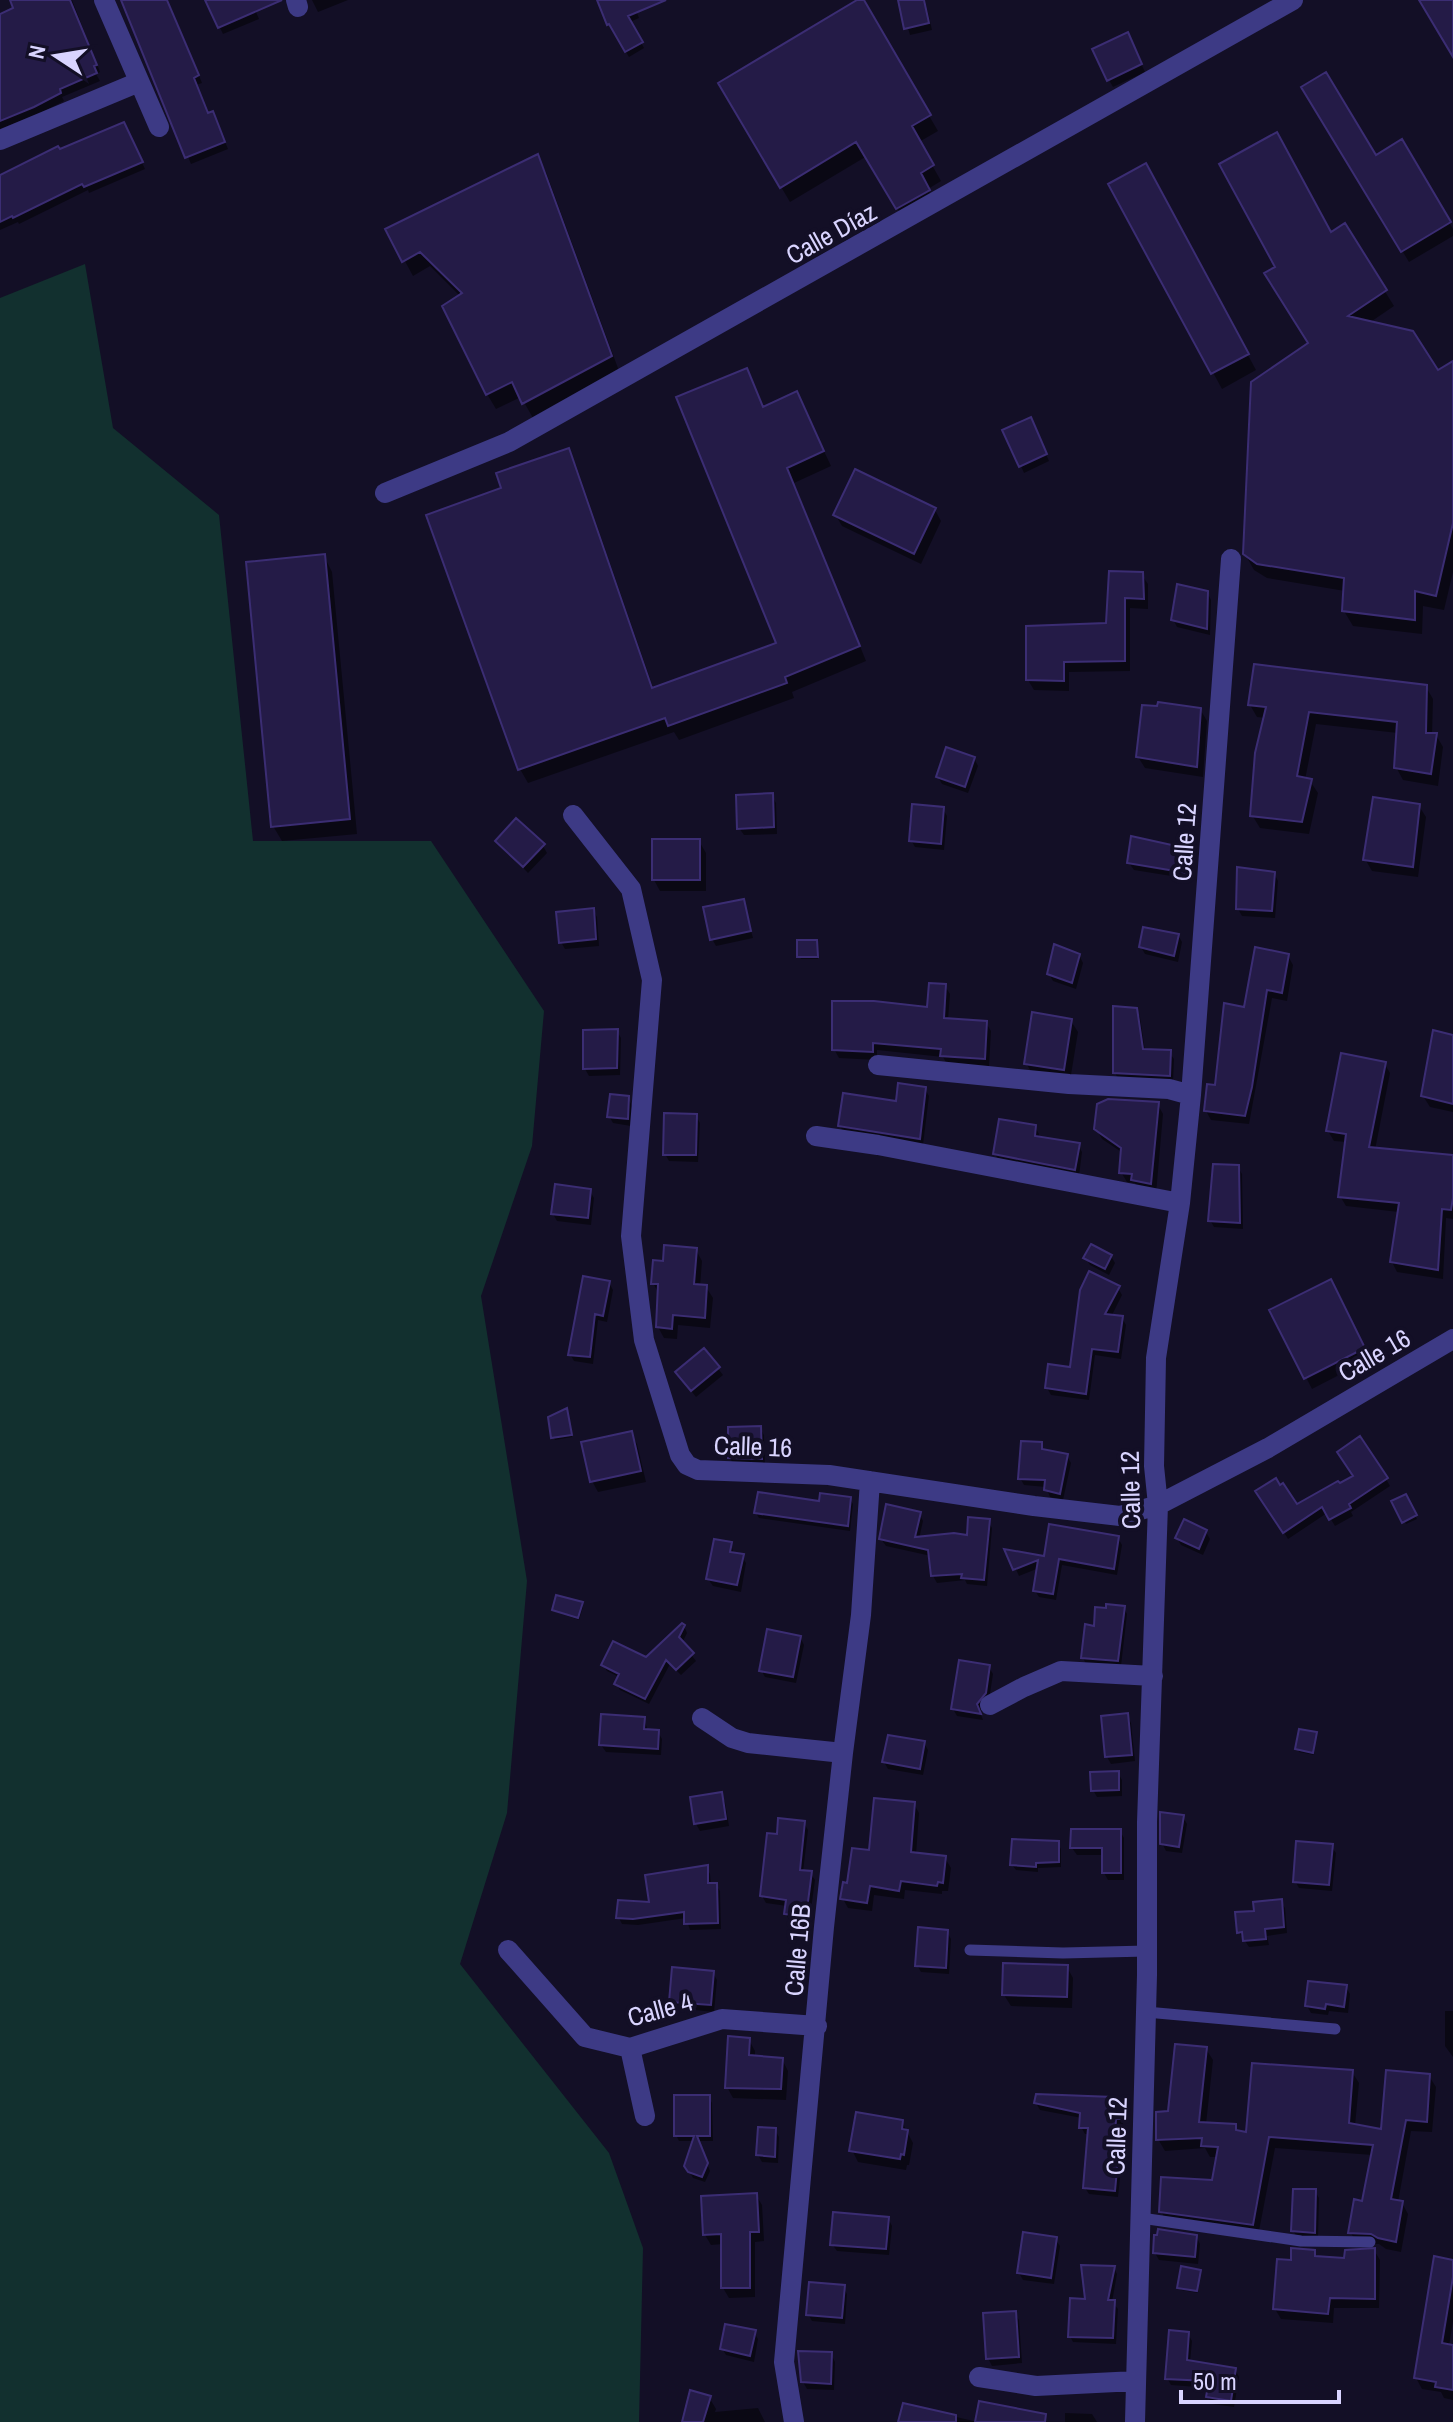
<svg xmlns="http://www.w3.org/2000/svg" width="1453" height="2422" viewBox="0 0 1453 2422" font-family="'Archivo Narrow',sans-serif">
	<rect width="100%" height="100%" fill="#130f26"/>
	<path fill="#12302f" d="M85,264L113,428L219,515L253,841H431L544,1011L532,1146L481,1296L527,1581L507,1813L460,1964L609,2153L643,2248L639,2422H0V298Z"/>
	<path fill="#0007" d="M12,0H72L100,72L96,74L100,81L62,97L64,101L38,114L0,129V16L16,9Z
		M123,0H168L202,83L196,85L208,115L216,120L228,149L191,164Z
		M214,0H251L259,19L223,34L209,5Z
		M312,0H348L318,12Z
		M599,0H632L639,18L630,22L644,48L629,57L609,24Z
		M861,0L938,131L919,142L941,181L928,189L937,206L906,223L867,156L790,202L720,84Z
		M900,0H925L932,30L910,35Z
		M1131,42L1145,72L1113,87L1109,80Z
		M1304,88L1375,157L1402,142L1453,229V236L1409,262Z
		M127,131L145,169L89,193L88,190L19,224L18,222L0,230V176L59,152Z
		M537,157L546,172L619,371L533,418L521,397L496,409L487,394L461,297L430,266L413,276L388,230Z
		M1154,181L1256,370L1222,389L1111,185Z
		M1344,226L1394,306L1369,323L1437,373L1453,363V572L1444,610L1423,606L1422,634L1353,626L1344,611L1345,591L1267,578L1254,570L1245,554L1311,344L1330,234Z
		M746,371L764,409L797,394L831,466L794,483L866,661L792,692L794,698L679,740L674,732L528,783L520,769L503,489L568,450L576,465L654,690L779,644Z
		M1034,427L1049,461L1024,473L1021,466Z
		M935,510L941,521L921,564L842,526L835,514Z
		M324,556L332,572L357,834L282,841L273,826Z
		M1111,573L1141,574L1148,584V609L1130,608V671L1069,672V691L1034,690L1028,680L1108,625Z
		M1207,592L1211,600L1210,635L1177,627L1173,619Z
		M1426,687L1433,699L1432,735H1436L1443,747L1438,786L1403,780L1396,767L1398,733L1316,724L1305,780L1310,781L1318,793L1309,834L1260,828L1252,815L1266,718L1257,717L1250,705Z
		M1200,709L1207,721L1203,777L1145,768L1138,757Z
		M974,758L978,766L968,793L942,784L938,777Z
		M772,796L776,803L777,834L744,835L739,828Z
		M1419,806L1426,817L1418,877L1372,871L1365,859Z
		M943,809L947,816L944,850L915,847L911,840Z
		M497,841L543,846L547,853L528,873Z
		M699,841L706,853V891H660L654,880Z
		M1189,851L1193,858L1190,879L1134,870L1129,863Z
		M1274,873L1278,881L1275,918L1242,916L1238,909Z
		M743,901L753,938L716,946L712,939Z
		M593,910L597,917L599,946L565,949L561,942Z
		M1178,935L1182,942L1178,962L1145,954L1141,947Z
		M816,942L818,959H801L799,956Z
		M1079,955L1083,963L1076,989L1053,981L1049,974Z
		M1288,956L1293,965L1287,1001L1272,998L1249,1124L1211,1120L1206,1111L1245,1009Z
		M945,986L950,994L948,1020L986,1023L991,1031L989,1066L947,1064L943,1057L877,1050V1060L839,1058L834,1049L929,1010Z
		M1135,1010L1140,1017L1145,1051L1169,1052L1174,1059L1173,1082L1119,1080L1115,1073Z
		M1071,1021L1078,1032L1070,1081L1033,1075L1026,1063Z
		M617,1031L621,1038L620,1075L589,1076L585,1069Z
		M1453,1037V1112L1430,1107L1423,1096Z
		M1384,1063L1390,1073L1375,1150L1453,1157V1219L1446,1218L1443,1279L1397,1272L1392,1262L1399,1212L1346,1206L1340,1196L1347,1142L1334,1141L1328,1131Z
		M925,1089L929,1096L923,1145L844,1133L840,1126L897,1103Z
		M628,1098L632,1106L631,1126L613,1123L609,1116Z
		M1157,1103L1163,1114L1156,1194L1139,1190L1135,1183L1127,1182L1121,1172L1123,1153L1102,1139L1096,1128Z
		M696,1116L700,1123L698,1162L669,1161L665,1154Z
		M1035,1127L1039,1134L1038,1139L1078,1145L1082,1152L1079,1176L999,1161L995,1154Z
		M1238,1167L1242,1174L1243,1229L1214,1227L1210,1220Z
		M590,1191L594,1198L591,1225L557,1221L553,1214Z
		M696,1250L702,1261L700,1287H706L713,1298L710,1328L678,1325L677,1339L664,1338L658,1327L659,1294L653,1283L665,1263Z
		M1111,1256L1115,1263L1109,1275L1090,1265L1086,1258Z
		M609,1283L613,1290L607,1322L598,1320L593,1364L574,1361L570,1354Z
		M1118,1288L1122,1295L1111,1317L1122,1318L1126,1325L1121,1359L1095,1355L1089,1400L1051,1395L1047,1388L1071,1369Z
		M1336,1293L1370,1359L1312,1389L1272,1311Z
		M704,1350L723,1375L696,1397L682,1379Z
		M568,1413L572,1437L555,1440L553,1437Z
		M760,1428L764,1435L765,1466L734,1465L730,1458Z
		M631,1433L637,1444L646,1482L598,1492L592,1481Z
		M1041,1444L1045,1452L1067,1456L1071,1463L1063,1500L1050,1497L1046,1487L1024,1485L1020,1478Z
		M1386,1479L1390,1486L1351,1512L1353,1516L1335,1526L1327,1513L1288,1539L1258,1491L1296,1507Z
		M1405,1496L1417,1519L1406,1524L1394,1502Z
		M850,1499L853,1504L850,1531L759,1518L756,1513Z
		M919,1513L923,1521L919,1539L969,1537L988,1521L992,1528L987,1586L967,1584L965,1580L937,1583L933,1576L931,1556L886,1546L881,1539Z
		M1206,1532L1210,1539L1203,1555L1181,1545L1177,1538Z
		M1118,1538L1122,1545L1117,1575L1062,1565L1056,1600L1039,1597L1035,1591L1039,1568L1019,1576L1008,1552L1045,1559Z
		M731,1544L734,1555L742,1556L746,1563L741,1592L713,1586L708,1579Z
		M581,1604L583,1607L579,1620L556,1612L554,1610Z
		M1124,1608L1127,1614L1121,1666L1086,1664L1083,1658L1096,1628Z
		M684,1626L687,1633L682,1643L696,1661L681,1675L670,1664L649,1704L620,1690L616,1684L619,1677L607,1671L603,1665L646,1659Z
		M800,1637L804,1645L796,1683L765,1677L761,1670Z
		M989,1667L993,1674L989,1700L980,1712L983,1720L957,1716L953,1709Z
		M1127,1715L1131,1723L1135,1761L1111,1764L1107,1757Z
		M644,1719L648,1731L658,1732L662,1739L661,1755L606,1752L601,1745Z
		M1316,1734L1314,1755L1299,1752L1298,1749Z
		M924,1743L928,1750L923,1775L888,1769L884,1762Z
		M1118,1773L1122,1780V1796L1097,1797L1093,1790Z
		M721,1795L725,1802L729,1826L700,1831L696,1824Z
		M914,1804L919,1813L916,1855L945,1858L951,1868L948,1891H942V1894L905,1890L904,1899L874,1895L872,1911L848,1908L843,1899L848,1885Z
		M1183,1817L1187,1824L1182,1853L1166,1851L1162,1843Z
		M804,1823L808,1830L803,1872L810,1873L815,1880L809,1924L790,1921L786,1914L787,1906L766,1903L762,1896L778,1836Z
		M1120,1831L1124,1838V1880H1108L1104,1873V1855H1077L1072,1848Z
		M1057,1843L1061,1849V1867L1038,1868V1872L1016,1870L1012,1865Z
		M1331,1846L1336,1853L1332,1891L1299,1888L1295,1881Z
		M707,1868L710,1874L711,1885H716L720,1891L721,1929L690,1930L686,1918L638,1925L622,1924L619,1918L651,1904Z
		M1280,1901L1285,1908L1287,1933L1267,1936L1269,1945L1249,1947L1239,1932L1256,1912Z
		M947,1932L951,1939L949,1974L921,1972L917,1965Z
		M1067,1967L1073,1978L1072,2008L1011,2006L1004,1995Z
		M713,1973L717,1980L714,2012L675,2008L671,2001Z
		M1346,1987L1350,1994L1348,2013L1329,2011L1328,2015L1311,2013L1307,2006Z
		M1445,2011H1453V2057L1445,2046Z
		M749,2040L755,2051V2058L782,2059L788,2071L786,2100L733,2098L727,2087Z
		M1206,2049L1213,2060L1206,2124L1235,2126L1239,2133L1248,2134L1352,2072L1359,2083L1355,2126L1383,2132L1429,2076L1436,2087L1432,2132L1411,2131L1398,2202L1402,2203L1408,2214L1401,2252L1386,2249L1379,2244H1357L1351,2233L1364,2203L1373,2155L1275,2148L1258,2236L1167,2223L1161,2211L1214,2182L1218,2157H1210L1205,2148L1165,2151L1158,2139L1169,2113Z
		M709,2097L712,2103L713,2141H698L710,2171L705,2182L693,2178L686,2165L694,2141H679L676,2135Z
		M1112,2099L1115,2104H1120L1124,2111L1123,2125H1119L1117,2162L1121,2168L1118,2197L1089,2194L1085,2188L1089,2134H1085L1081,2127L1082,2118L1040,2110L1036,2103Z
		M902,2122L913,2143L909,2165H907L906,2170L858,2162L852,2150Z
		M775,2130L779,2137L778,2163L762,2162L758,2155Z
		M1315,2191L1319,2198L1318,2239L1298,2238L1293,2231Z
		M756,2195L762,2205L764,2241L755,2242V2297L729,2298L723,2288V2244L711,2245L705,2235Z
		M888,2218L892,2226L889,2255L837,2251L832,2244Z
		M1196,2236L1200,2244L1198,2264L1159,2260L1155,2253Z
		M1055,2239L1060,2246L1054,2284L1023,2280L1019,2273Z
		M1374,2250L1380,2260L1379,2308H1334L1333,2323L1281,2319L1275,2309L1293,2262L1314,2252L1318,2258L1346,2260Z
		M1453,2262V2321L1449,2346L1453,2347V2400L1444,2398L1441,2392L1422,2389L1416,2378Z
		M1114,2268L1117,2274L1112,2302L1118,2309L1116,2344L1073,2342L1070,2336Z
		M1200,2271L1198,2293L1181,2290L1179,2287Z
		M843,2287L847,2294L845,2324L812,2321L808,2314Z
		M1014,2313L1019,2320L1022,2363L992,2366L988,2358Z
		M754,2332L758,2339L754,2362L726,2355L722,2348Z
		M1188,2334L1192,2341L1190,2362L1235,2369L1239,2377L1234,2407L1212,2404L1208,2397L1210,2388L1171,2385L1167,2378Z
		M831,2354L835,2362L834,2390L807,2389L803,2382Z
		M709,2397L716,2409L715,2412L758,2408L765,2422H684Z
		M904,2405L978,2422H1035H900Z
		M1065,2413L1092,2414L1097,2422H1065Z"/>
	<path fill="#241b47" stroke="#3b2d73" stroke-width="2" d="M10,0H70L97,65L94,66L97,73L60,89L61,93L34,107L0,121V14L13,8Z
		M121,0H167L199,75L194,78L208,113L213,111L225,142L185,158Z
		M205,0H282L218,28Z
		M597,0H666L628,16L643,42L625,52L609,24L607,25Z
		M857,0H864L931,115L912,126L934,165L921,173L930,190L896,209L856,142L780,188L718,83Z
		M898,0H924L929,23L904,29Z
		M1419,0H1453V57Z
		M1128,32L1142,64L1107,81L1092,49Z
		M1326,72L1376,155L1402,139L1451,222L1401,252L1301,87Z
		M124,122L143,162L84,187L82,184L13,218L12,216L0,222V175L58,146L60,149Z
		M1277,132L1331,232L1345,223L1387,290L1348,316L1413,331L1438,370L1453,361V523L1436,596L1415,591V620L1342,611L1344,578L1257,564L1243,554L1251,382L1308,343L1264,273L1275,267L1219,164Z
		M538,154L612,356L522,404L512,382L486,395L442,306L462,293L420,252L402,262L385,229Z
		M1146,163L1249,354L1211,374L1108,184Z
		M747,368L763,407L797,391L824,451L787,468L860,646L785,677L787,683L668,726L665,718L518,770L426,515L501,488L496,473L569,448L652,688L776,643L676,397Z
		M1031,417L1047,454L1019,467L1002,430Z
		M855,469L936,508L914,554L833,515Z
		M325,554L350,819L271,827L246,562Z
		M1109,571L1143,572L1144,599L1125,598V661L1064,662V681L1026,680V626L1106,623Z
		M1177,584L1208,591L1207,629L1171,620Z
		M1254,664L1427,685L1426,733H1437L1431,774L1394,768L1397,722L1309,712L1297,776L1312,779L1302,822L1250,816L1255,753L1266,707L1248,705Z
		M1158,702L1201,708L1197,767L1136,757L1142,705L1157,706Z
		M946,747L975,757L965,787L936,777Z
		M773,793L774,827L737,829L736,795Z
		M1373,797L1420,804L1413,867L1363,860Z
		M912,804L944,807L941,844L909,841Z
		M516,818L545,844L523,867L495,841Z
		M1131,836L1190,849L1187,873L1127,863Z
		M652,839H700V880H652Z
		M1237,867L1275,872L1272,911L1236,909Z
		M744,899L751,931L710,940L703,907Z
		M594,908L596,939L559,943L556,912Z
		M1143,927L1179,934L1174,956L1139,947Z
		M797,940H817L818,957H797Z
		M1054,944L1080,954L1072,983L1047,974Z
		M1255,947L1289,954L1282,993L1267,990L1252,1087L1245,1116L1204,1111L1207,1084L1215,1085L1224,1003L1244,1007Z
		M929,983L946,984L944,1018L987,1021L985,1059L940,1056L941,1049L873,1043V1052L832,1050V1001H874L927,1007Z
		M1113,1006L1137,1008L1143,1049L1171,1050L1170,1076L1113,1073Z
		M1032,1012L1072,1019L1064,1070L1024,1064Z
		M618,1029L617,1068L583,1069V1030Z
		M1433,1030L1453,1035V1104L1421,1096Z
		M1341,1053L1386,1062L1369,1147L1453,1155V1198L1451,1210L1442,1209L1438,1270L1390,1262L1399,1203L1338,1197L1346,1134L1326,1131Z
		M898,1083L926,1087L920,1139L838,1126L843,1093L896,1101Z
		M610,1094L629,1096L628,1119L607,1117Z
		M1108,1099L1159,1102L1151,1184L1131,1180L1132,1174L1119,1173L1121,1148L1094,1129L1097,1104Z
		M664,1113L697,1114L696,1155H663Z
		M999,1119L1036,1125L1035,1136L1080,1143L1075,1170L993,1154Z
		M1213,1164L1239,1165L1240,1223L1208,1221Z
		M555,1184L591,1189L588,1218L551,1214Z
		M1091,1244L1112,1255L1105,1269L1083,1258Z
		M664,1245L697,1248L694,1284L707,1285L705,1318L673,1315L672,1329L656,1327L658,1284H651L653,1260L663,1261Z
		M1089,1271L1120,1286L1105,1314L1123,1316L1118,1352L1092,1349L1086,1394L1045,1388L1048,1364L1070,1367L1080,1290Z
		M583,1276L610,1281L603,1316L595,1314L590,1357L568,1355Z
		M1331,1279L1365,1348L1304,1379L1269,1310Z
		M704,1348L720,1367L691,1391L675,1372Z
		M567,1408L572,1435L551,1438L548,1417Z
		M761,1426L762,1459L728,1458V1427Z
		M632,1431L641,1471L590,1482L581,1442Z
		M1360,1436L1388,1478L1349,1504L1351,1508L1329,1520L1322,1507L1283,1533L1255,1491L1276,1478L1280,1485L1283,1483L1297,1504L1338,1481L1340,1483L1353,1476L1337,1452Z
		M1021,1441L1042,1442V1449L1068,1454L1060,1494L1044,1490L1045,1480L1018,1479Z
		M758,1492L819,1501L820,1493L851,1497L848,1526L754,1513Z
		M1406,1494L1417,1515L1402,1523L1391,1501Z
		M886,1504L921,1512L915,1537L954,1533L967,1535L968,1517L990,1519L984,1580L961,1578L962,1574L931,1576L928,1550L879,1539Z
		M1184,1519L1207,1530L1199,1549L1175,1538Z
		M1049,1524L1119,1536L1114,1569L1059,1559L1053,1594L1033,1591L1038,1560L1013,1570L1004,1549L1044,1556Z
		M714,1539L732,1542L730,1552L744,1554L737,1585L706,1579Z
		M556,1595L583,1602L578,1618L552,1610Z
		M1106,1604L1125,1606L1118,1661L1081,1658L1085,1624L1094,1626L1095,1607L1106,1608Z
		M682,1623L685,1625L679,1637L694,1653L676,1670L666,1660L645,1699L614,1684L619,1674L601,1665L613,1641L646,1657Z
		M767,1629L801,1636L793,1677L759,1671Z
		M959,1660L990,1665L986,1693L977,1704L981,1714L951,1709Z
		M1128,1713L1132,1755L1105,1757L1101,1716Z
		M601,1714L645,1717L644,1729L659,1730L658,1749L599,1745Z
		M1299,1729L1317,1732L1313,1753L1295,1749Z
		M888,1735L925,1741L920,1769L882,1762Z
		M1119,1771V1790L1091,1791L1090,1772Z
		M722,1792L726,1819L694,1824L690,1797Z
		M874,1798L915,1802L911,1852L946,1856L943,1883L938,1882L937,1886L901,1881L899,1891L870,1886L867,1903L840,1899L843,1882L847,1883L852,1848L869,1850Z
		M1160,1812L1184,1815L1179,1847L1160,1844Z
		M778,1818L805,1821L800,1870L812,1871L806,1917L784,1914L786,1900L760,1896L767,1833L777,1834Z
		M1071,1829H1121V1873H1102V1848H1070Z
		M1012,1839L1059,1841V1862L1036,1863V1867L1010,1865Z
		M1296,1841L1333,1844L1329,1885L1293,1882Z
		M708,1865V1883H717L718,1923L684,1924V1912L633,1919L616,1918L618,1900L649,1902L645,1875Z
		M1282,1899L1284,1927L1265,1929L1266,1939L1243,1941L1242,1932L1237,1933L1235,1912L1254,1911L1253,1902Z
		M918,1927L948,1930L946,1968L915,1966Z
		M1003,1963L1068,1965L1067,1997L1002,1995Z
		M672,1967L714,1971L711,2005L669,2002Z
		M1308,1981L1347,1985L1344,2007L1326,2004L1325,2009L1305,2006Z
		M728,2036L750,2038L749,2055L783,2058L781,2089L725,2088Z
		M1175,2044L1207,2047L1199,2122L1236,2124V2130L1246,2132L1252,2063L1353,2070L1349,2123L1381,2129L1386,2070L1430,2074L1427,2122L1406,2120L1391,2199L1403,2201L1396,2242L1378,2238L1371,2234L1348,2233L1354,2199L1362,2201L1373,2145L1269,2137L1253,2225L1159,2212L1161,2177L1212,2180L1218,2147L1201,2146L1202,2138L1156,2140V2112L1168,2111Z
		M1036,2094L1113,2097V2102H1121L1120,2119H1116L1114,2159H1118L1115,2191L1083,2188L1088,2128H1079L1080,2113L1034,2103Z
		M674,2095H710V2136H697L708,2163L702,2177L688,2172L684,2166L694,2136H674Z
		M856,2112L903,2120L902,2129L908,2130L904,2155L901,2154L900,2159L849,2151Z
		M758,2127L776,2128L775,2157L756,2155Z
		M1293,2189H1316L1315,2233L1291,2231Z
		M757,2193L759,2232H750V2288H721V2234L703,2235L701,2196Z
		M833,2212L889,2217L886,2249L830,2245Z
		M1158,2229L1197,2235L1195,2257L1153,2253L1154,2235H1157Z
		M1023,2232L1057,2237L1051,2278L1017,2273Z
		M1291,2248L1315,2250V2256L1344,2258L1345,2250L1375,2248V2299L1330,2298L1328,2314L1273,2309L1277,2259L1291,2260Z
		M1434,2256L1453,2260V2277L1442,2343L1453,2345V2390L1435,2387L1436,2382L1414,2378Z
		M1081,2265L1115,2266L1108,2300H1115L1113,2338L1068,2337L1070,2298L1085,2299Z
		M1181,2266L1201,2270L1197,2291L1177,2288Z
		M809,2282L845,2285L842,2318L806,2315Z
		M1016,2311L1019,2357L986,2359L983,2313Z
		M725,2324L756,2330L750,2356L720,2349Z
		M1169,2330L1189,2332L1187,2360L1236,2368L1231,2401L1206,2397L1209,2381L1165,2379Z
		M798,2351L832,2352L831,2384L801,2382Z
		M690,2390L711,2396L703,2422H682Z
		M979,2401L1046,2414L1045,2422H975Z
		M903,2403L956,2415V2422H898Z"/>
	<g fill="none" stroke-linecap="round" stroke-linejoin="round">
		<path stroke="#3d3a85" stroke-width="11" d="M970,1950L1063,1953L1147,1951
			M1146,2012L1335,2029
			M1141,2218L1301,2241L1370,2242"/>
		<path stroke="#3d3a85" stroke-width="20" d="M104,0L159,127
			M296,0L298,7
			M0,140L139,82
			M385,493L509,442L1293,0
			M573,815L631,889L652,980L631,1236L644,1340L680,1455L687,1465L698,1470L829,1475L1034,1506L1120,1516L1158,1505L1268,1448L1453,1339
			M878,1065L1069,1084L1169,1089L1191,1095
			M816,1136L878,1145L1180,1203
			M990,1705L1024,1687L1061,1671L1153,1676
			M702,1718L732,1738L748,1743L843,1753
			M508,1950L585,2037L630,2048L722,2019L817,2026
			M630,2048L645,2116
			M979,2377L1036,2386L1136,2381
			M794,2422L784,2362L824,1927L843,1753L861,1615L870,1481
			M1135,2422L1147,1975V1822L1158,1505L1154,1466L1156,1358L1180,1203L1191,1095L1231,559"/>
	</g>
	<g text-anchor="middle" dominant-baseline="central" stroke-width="8" stroke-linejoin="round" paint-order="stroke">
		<g font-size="26" fill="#d9d4ff" stroke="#130f26">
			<text transform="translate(831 233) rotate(-29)">Calle Díaz</text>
			<text transform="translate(1184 842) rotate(-86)">Calle 12</text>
			<text transform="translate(1374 1355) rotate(-30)">Calle 16</text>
			<text transform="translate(753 1446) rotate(2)">Calle 16</text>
			<text transform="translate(1130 1490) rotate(-91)">Calle 12</text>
			<text transform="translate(797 1950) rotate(-85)">Calle 16B</text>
			<text transform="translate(660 2009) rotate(-15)">Calle 4</text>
			<text transform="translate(1116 2136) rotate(-88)">Calle 12</text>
		</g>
	</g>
	<g transform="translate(56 56) rotate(282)" stroke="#130f26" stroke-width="6" paint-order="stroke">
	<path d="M0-6L14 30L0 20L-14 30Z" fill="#d9d4ff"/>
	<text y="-12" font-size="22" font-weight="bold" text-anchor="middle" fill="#d9d4ff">N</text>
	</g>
	<path d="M1181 2390v12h158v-12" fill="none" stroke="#d9d4ff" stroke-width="4"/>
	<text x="1193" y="2390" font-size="24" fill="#d9d4ff" stroke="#130f26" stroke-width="6" paint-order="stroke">50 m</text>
</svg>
